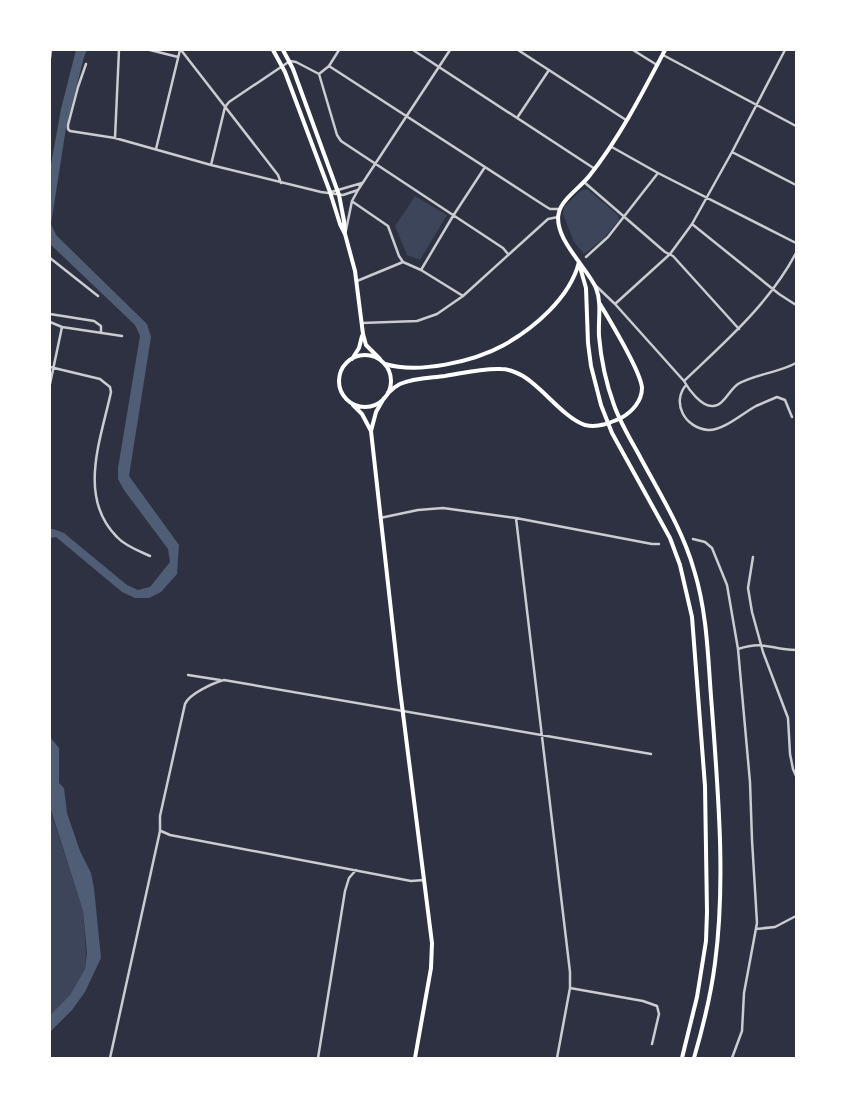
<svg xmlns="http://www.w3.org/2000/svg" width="846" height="1108" viewBox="0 0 846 1108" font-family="'Nunito Sans',sans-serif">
	<rect width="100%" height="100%" fill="#2d3142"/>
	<path fill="#3c4559" d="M587,189L618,215L619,220L602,240L584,254L574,242L563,214L564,207L580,191Z
		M415,196L447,215L420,260L407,255L395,226Z
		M50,809L83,911L86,953L85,969L70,995L50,1015Z"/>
	<path fill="#4f5d75" d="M76,50H87L84,57L66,128L51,224L56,235L147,324L151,337L129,476L179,545L177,574L161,592L149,598H135L122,592L56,537L50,538V529H53L64,533L127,585L138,590L150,587L170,562L168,549L124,490L118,479V468L140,336L135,325L50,244V170L61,109Z
		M50,737L59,748V783L64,788L67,813L80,851L91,873L94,888L101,958L85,992L72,1010L50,1032V1015L70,995L85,969L87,953L83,911L50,807Z"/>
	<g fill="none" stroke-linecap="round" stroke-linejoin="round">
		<path stroke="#caccd0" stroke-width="2.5" d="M150,50L178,57
			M181,50L278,175L281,183
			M413,50L595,169
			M518,50L626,120
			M633,50L657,65
			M663,55L796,126
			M50,58L51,50
			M86,64L78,87L68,125V129L70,131L115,138L211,165L321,192L343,195L358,190
			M329,66L339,50
			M319,74L337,135L341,141L503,248L508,254
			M517,118L549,70
			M115,138L119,50
			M610,146L658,173L796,243
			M156,149L180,50
			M732,152L796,185
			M211,165L225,107L229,102L290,61L296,62L319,74L329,66L545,206L550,209H559
			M584,182L665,252L673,256L739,329
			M331,192L362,183
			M353,202L388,226L399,256L403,262L421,270L463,296
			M692,224L779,294L796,305
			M346,230L352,201L358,190L450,50
			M586,257L608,237L658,173
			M50,258L98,296
			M421,270L453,216L485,167
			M357,281L403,262
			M594,284L615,304L684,381C689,390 701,406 712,406C723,407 729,390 738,384C755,374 778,373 796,363
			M615,304L670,254L692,224L732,152L785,50
			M50,314L94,321L101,326V332
			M50,322L62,327L122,336
			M362,323L417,321L437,314L463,296L548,219L558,217
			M50,367L100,379L110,387L111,392C101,439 77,497 117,537C125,546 139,551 150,556
			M684,381C725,342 769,304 796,253
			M50,384L62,327
			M686,385C671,403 685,428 708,430C723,431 743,413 756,406C763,403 770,400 777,397L785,400L792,417
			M380,518L418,510L443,508L516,518L652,544H659
			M516,518L570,972V988L557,1058
			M693,539L705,542L712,548L727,585L738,649L750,782L752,840L757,923L744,993L742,1031L732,1058
			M753,557L748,588L752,612L763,652L788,718L790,754L793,769L796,776
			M738,649C765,640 771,650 796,650
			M188,675L220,680
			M161,831L170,835L411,881L424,880
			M756,929L775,927L796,916
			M570,988L643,1001L657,1006L659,1014L652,1044
			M110,1058L160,831V816L185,704C189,694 213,683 224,680L651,754
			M318,1058L345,891L349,878L356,870"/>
		<path stroke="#fff" stroke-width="4" d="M273,50L285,72L330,192L340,224L345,234L355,271L363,334L366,345L380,359
			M283,50L293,69L339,195L344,221L345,232
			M339 381a26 26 0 1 1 52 0a26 26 0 1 1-52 0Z
			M352,359L359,348L362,336
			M384,398L376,412L371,431L399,682L432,943L431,968L415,1058
			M353,405L362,414L371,431"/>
		<path stroke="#fff" stroke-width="4" d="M665,50C643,92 620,137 590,175C582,186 562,199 559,212C552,237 587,267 596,288C602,303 598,321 599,336C601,360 606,383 614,405C620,422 629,437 638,453C658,491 682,528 694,570C708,615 708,663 712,709C718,792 726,881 715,963C711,995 703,1027 694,1058
			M580,267L586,288L588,343L591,366L601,405L612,433L670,538L680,565L692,617L705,786L707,912L706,941L697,997L682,1058
			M385,364C418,374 473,362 504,345C534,328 570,298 579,262
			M388,393C392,389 396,386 400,384C414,378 431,378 445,376C463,373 483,368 501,369C509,369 516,372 523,376C543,388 564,418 585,425C598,428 610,423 621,418C632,412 642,401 642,388C641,371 610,321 600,304"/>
	</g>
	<rect width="846" height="1108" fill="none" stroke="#ffffff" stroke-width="102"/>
</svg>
